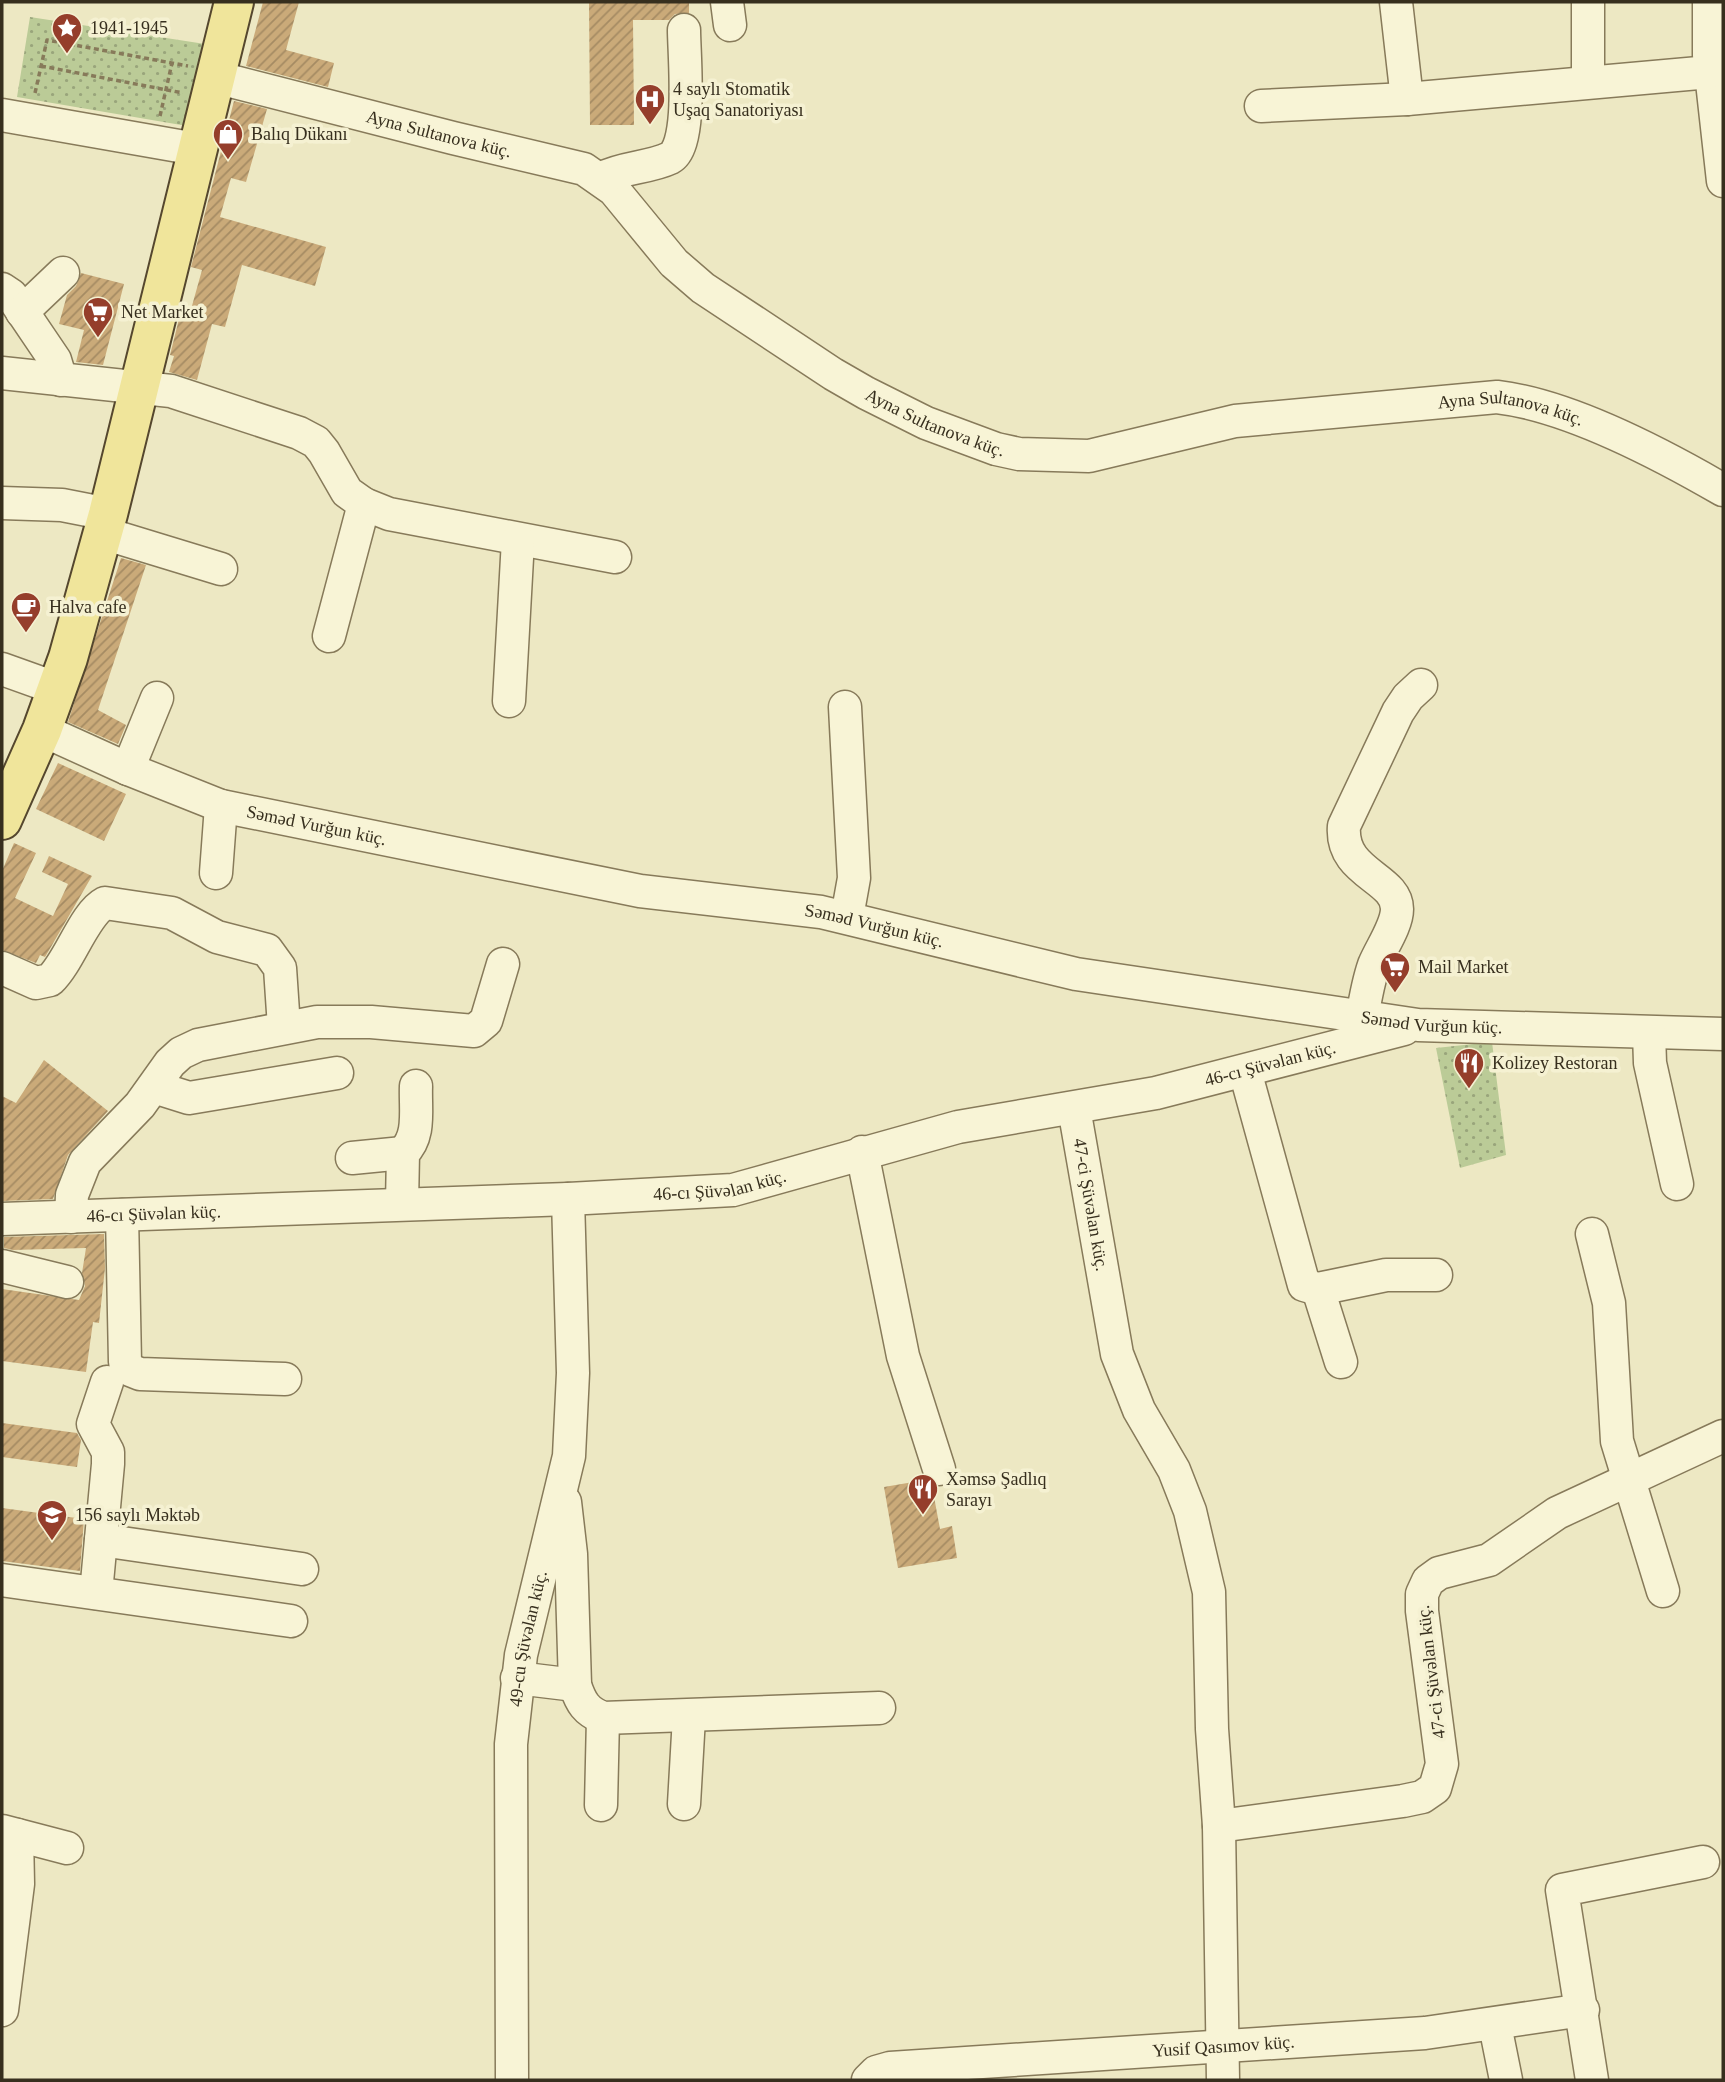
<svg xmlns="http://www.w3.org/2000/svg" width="1725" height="2082" viewBox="0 0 1725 2082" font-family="'Times New Roman',serif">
	<defs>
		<pattern id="park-dots" width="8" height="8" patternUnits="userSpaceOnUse" patternTransform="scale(1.75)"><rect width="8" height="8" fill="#bbcb97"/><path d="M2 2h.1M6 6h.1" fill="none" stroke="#99a57b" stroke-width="1.8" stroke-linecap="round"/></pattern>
		<pattern id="building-hatch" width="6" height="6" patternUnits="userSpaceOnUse" patternTransform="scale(1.75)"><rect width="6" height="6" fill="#caaa79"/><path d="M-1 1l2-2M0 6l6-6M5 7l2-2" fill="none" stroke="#a58b63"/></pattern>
	</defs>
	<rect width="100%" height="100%" fill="#ede8c3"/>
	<path fill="url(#park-dots)" d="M30,17L205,44L187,126L17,97Z
		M1492,1042L1506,1155L1460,1168L1436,1048Z"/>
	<path fill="url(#building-hatch)" d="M263,2H299L286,50L334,63L328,87L246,66Z
		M589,2H689V13L675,14L669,20H633L634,125H590Z
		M234,101L267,109L246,182L231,178L220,217L326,247L315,286L242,265L225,327L212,324L197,380L169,372L174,356L170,355L181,311L190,313L202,270L191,267Z
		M81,273L124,284L103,365L76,362L84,330L59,324L67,295L76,286Z
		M121,558L146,565L98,710L126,725L118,744L68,722Z
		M58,763L126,794L104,841L36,809Z
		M14,843L36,853L15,898L53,916L68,884L42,872L49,856L92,876L48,952L45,957L40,955L36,963L2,950V871Z
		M44,1060L108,1111L68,1155L53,1199L2,1201V1096L16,1103Z
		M104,1234L105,1268L99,1323L93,1322L86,1372L2,1361V1289L79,1300L85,1286L82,1273L86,1248L13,1250L4,1248V1237Z
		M2,1423L77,1433L81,1440L77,1467L2,1457Z
		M925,1480L932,1486L940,1529L952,1526L957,1558L898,1568L884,1487Z
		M2,1508L84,1519L80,1571L2,1561Z"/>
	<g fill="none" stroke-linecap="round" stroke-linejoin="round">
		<g stroke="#877a5a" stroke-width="35">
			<g id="minor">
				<path d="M727,2L730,25"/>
				<path d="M1396,2L1407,99"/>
				<path d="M1709,2V55L1723,181"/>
				<path id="s1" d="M215,77L453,138L584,169L614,190L674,263L703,288L833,374L866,393L926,423L996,449L1019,454L1089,456L1235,421L1497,397C1567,405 1661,454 1723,490"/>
				<path d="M1588,82V2"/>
				<path d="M1261,106L1407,99L1710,72"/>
				<path d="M2,115L196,149"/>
				<path d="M602,178C623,167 649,168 670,158C693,146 684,55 684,30"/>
				<path d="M2,289L11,295L55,360L61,380"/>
				<path d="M22,312L63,273"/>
				<path d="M2,373L171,391L299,433L316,442L324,452L347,492L364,504L389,514L615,557"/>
				<path d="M2,503L62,505L108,514"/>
				<path d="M103,533L221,569"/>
				<path d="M329,636L364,504"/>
				<path d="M2,669L58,689"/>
				<path d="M509,701L518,540"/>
				<path d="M845,707L854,878L847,917"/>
				<path id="s2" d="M42,730L128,769L221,806L640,891L821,912L1076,974L1418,1025L1723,1034"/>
				<path d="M128,769L157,698"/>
				<path d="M216,873L221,806"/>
				<path d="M2,968L36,983L50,980C70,961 84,914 105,903L172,913L217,937L267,950L280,968L284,1027"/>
				<path d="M1362,1018C1365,1000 1368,982 1374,965C1381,948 1397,926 1397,909C1397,877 1340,874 1344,826L1398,712L1408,697L1421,685"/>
				<path d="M1649,1033L1650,1063L1677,1184"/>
				<path d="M1245,1071L1304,1285L1318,1289L1386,1275H1436"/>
				<path d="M154,1087L189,1098L337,1073"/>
				<path id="s3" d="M1074,1108L1117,1354L1139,1410L1174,1470L1190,1511L1209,1592L1212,1729L1219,1826L1223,2080"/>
				<path d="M862,1152L903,1356L939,1469"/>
				<path d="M352,1158L403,1153"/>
				<path d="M402,1204L403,1153C421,1136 415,1110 416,1086"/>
				<path d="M122,1215L125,1362L130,1370L140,1374L285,1379"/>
				<path d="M71,1217L72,1195L85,1162L140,1105L170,1063L181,1053L198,1045L317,1022H371L474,1031L486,1021L503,964"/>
				<path id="s4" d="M2,1219L568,1199L733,1190L958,1127L1156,1093L1404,1029"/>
				<path d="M1592,1234L1609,1303L1617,1441L1663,1591"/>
				<path d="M2,1266L67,1282"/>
				<path d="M1318,1289L1341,1362"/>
				<path d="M565,1502L571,1554L575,1685C581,1703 586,1711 603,1718L879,1708"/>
				<path d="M101,1540L302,1569"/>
				<path d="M2,1580L291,1621"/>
				<path d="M96,1593L108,1464V1452L93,1424L107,1382"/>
				<path d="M517,1678L575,1685"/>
				<path d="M684,1804L689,1717"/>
				<path d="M601,1805L603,1718"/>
				<path d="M1219,1826L1403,1801L1422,1797L1435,1788L1442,1764L1422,1611V1594L1428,1581L1439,1573L1489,1560L1557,1513L1723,1436"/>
				<path d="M2,1831L67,1848"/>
				<path d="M2,2010L18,1884L17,1835"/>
				<path d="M1495,2025L1506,2080"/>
				<path id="s5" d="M512,2080L511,1744L521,1655L569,1456L573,1373L568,1199"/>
				<path id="s6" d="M868,2080L876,2072L890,2068L1425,2033L1583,2010"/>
				<path d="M1592,2080L1562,1890L1703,1862"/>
			</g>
		</g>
		<g stroke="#55472e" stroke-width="42">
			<path id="major" d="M2,820L42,730L68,658L108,514L234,2"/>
		</g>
		<path stroke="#877a5a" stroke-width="3.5" stroke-dasharray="5 3.5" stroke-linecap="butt" d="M41,66L183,93
			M35,93L47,40L188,66
			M160,116L172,63"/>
		<use href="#minor" stroke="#f8f4d6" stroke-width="32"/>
		<use href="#major" stroke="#f0e59b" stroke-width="38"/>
	</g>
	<defs>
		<g id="sight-pin" transform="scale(1.575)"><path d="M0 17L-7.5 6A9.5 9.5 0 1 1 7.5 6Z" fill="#953e2b" stroke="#f5f1d2"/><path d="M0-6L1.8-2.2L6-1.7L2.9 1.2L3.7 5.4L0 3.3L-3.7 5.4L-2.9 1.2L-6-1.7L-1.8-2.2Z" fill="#fff"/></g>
		<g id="hospital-pin" transform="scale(1.575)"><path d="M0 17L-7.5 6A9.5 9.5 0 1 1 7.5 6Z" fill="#953e2b" stroke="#f5f1d2"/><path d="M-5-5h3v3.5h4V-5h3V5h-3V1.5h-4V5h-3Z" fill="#fff"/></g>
		<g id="shop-pin" transform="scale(1.575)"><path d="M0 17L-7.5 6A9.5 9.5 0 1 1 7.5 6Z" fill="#953e2b" stroke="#f5f1d2"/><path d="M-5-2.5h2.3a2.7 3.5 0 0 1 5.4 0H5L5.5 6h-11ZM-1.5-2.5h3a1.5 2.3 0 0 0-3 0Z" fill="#fff"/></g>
		<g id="supermarket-pin" transform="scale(1.575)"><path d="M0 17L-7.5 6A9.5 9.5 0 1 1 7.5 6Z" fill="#953e2b" stroke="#f5f1d2"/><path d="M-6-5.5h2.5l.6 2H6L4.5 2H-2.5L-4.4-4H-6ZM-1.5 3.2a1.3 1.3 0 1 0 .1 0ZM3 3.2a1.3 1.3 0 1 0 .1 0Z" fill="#fff"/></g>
		<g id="cafe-pin" transform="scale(1.575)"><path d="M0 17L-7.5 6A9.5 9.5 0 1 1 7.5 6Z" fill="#953e2b" stroke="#f5f1d2"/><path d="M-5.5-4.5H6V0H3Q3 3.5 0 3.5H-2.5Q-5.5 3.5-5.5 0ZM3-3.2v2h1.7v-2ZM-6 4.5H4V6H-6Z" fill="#fff"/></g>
		<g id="restaurant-pin" transform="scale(1.575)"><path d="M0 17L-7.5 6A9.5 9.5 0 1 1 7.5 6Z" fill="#953e2b" stroke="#f5f1d2"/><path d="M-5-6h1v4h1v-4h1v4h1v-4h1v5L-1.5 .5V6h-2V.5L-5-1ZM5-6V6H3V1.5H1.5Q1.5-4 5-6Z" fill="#fff"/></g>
		<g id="school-pin" transform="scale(1.575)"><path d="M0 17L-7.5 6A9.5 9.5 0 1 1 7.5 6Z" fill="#953e2b" stroke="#f5f1d2"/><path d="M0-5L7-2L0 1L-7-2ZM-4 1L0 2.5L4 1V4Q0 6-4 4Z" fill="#fff"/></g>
	</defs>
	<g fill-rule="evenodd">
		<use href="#sight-pin" x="67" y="28"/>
		<use href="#hospital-pin" x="650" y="99"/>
		<use href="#shop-pin" x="228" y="134"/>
		<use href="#supermarket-pin" x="98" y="312"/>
		<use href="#cafe-pin" x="26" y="607"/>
		<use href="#supermarket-pin" x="1395" y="967"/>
		<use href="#restaurant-pin" x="1469" y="1063"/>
		<use href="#restaurant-pin" x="923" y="1489"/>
		<use href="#school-pin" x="52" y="1515"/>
	</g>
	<g text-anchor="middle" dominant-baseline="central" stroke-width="7" stroke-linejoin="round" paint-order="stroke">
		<g font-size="18" fill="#372f1e" stroke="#f5f1d2" text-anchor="start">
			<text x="90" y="28">1941-1945</text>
			<text x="673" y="89">4 saylı Stomatik<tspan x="673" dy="21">Uşaq Sanatoriyası</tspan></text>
			<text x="251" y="134">Balıq Dükanı</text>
			<text x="121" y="312">Net Market</text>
			<text x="49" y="607">Halva cafe</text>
			<text x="1418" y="967">Mail Market</text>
			<text x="1492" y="1063">Kolizey Restoran</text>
			<text x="946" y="1479">Xəmsə Şadlıq<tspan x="946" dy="21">Sarayı</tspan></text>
			<text x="75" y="1515">156 saylı Məktəb</text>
		</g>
		<g font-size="18" fill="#372f1e" stroke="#f5f1d2">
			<text stroke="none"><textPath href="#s1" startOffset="231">Ayna Sultanova küç.</textPath></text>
			<text stroke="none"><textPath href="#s1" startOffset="1407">Ayna Sultanova küç.</textPath></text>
			<text stroke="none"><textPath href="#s1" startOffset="819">Ayna Sultanova küç.</textPath></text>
			<text stroke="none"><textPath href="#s2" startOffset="292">Səməd Vurğun küç.</textPath></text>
			<text stroke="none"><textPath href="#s2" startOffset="859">Səməd Vurğun küç.</textPath></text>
			<text stroke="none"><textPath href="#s2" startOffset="1426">Səməd Vurğun küç.</textPath></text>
			<text stroke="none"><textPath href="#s4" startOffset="1284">46-cı Şüvəlan küç.</textPath></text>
			<text stroke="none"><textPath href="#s4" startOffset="719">46-cı Şüvəlan küç.</textPath></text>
			<text stroke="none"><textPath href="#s3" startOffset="98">47-ci Şüvəlan küç.</textPath></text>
			<text stroke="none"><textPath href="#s4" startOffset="152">46-cı Şüvəlan küç.</textPath></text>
			<text stroke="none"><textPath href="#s5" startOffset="443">49-cu Şüvəlan küç.</textPath></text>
			<text transform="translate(1431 1672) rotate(-97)">47-ci Şüvəlan küç.</text>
			<text stroke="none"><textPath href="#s6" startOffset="360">Yusif Qasımov küç.</textPath></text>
		</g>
	</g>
	<rect width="1725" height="2082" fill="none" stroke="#372f1e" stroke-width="7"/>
</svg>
